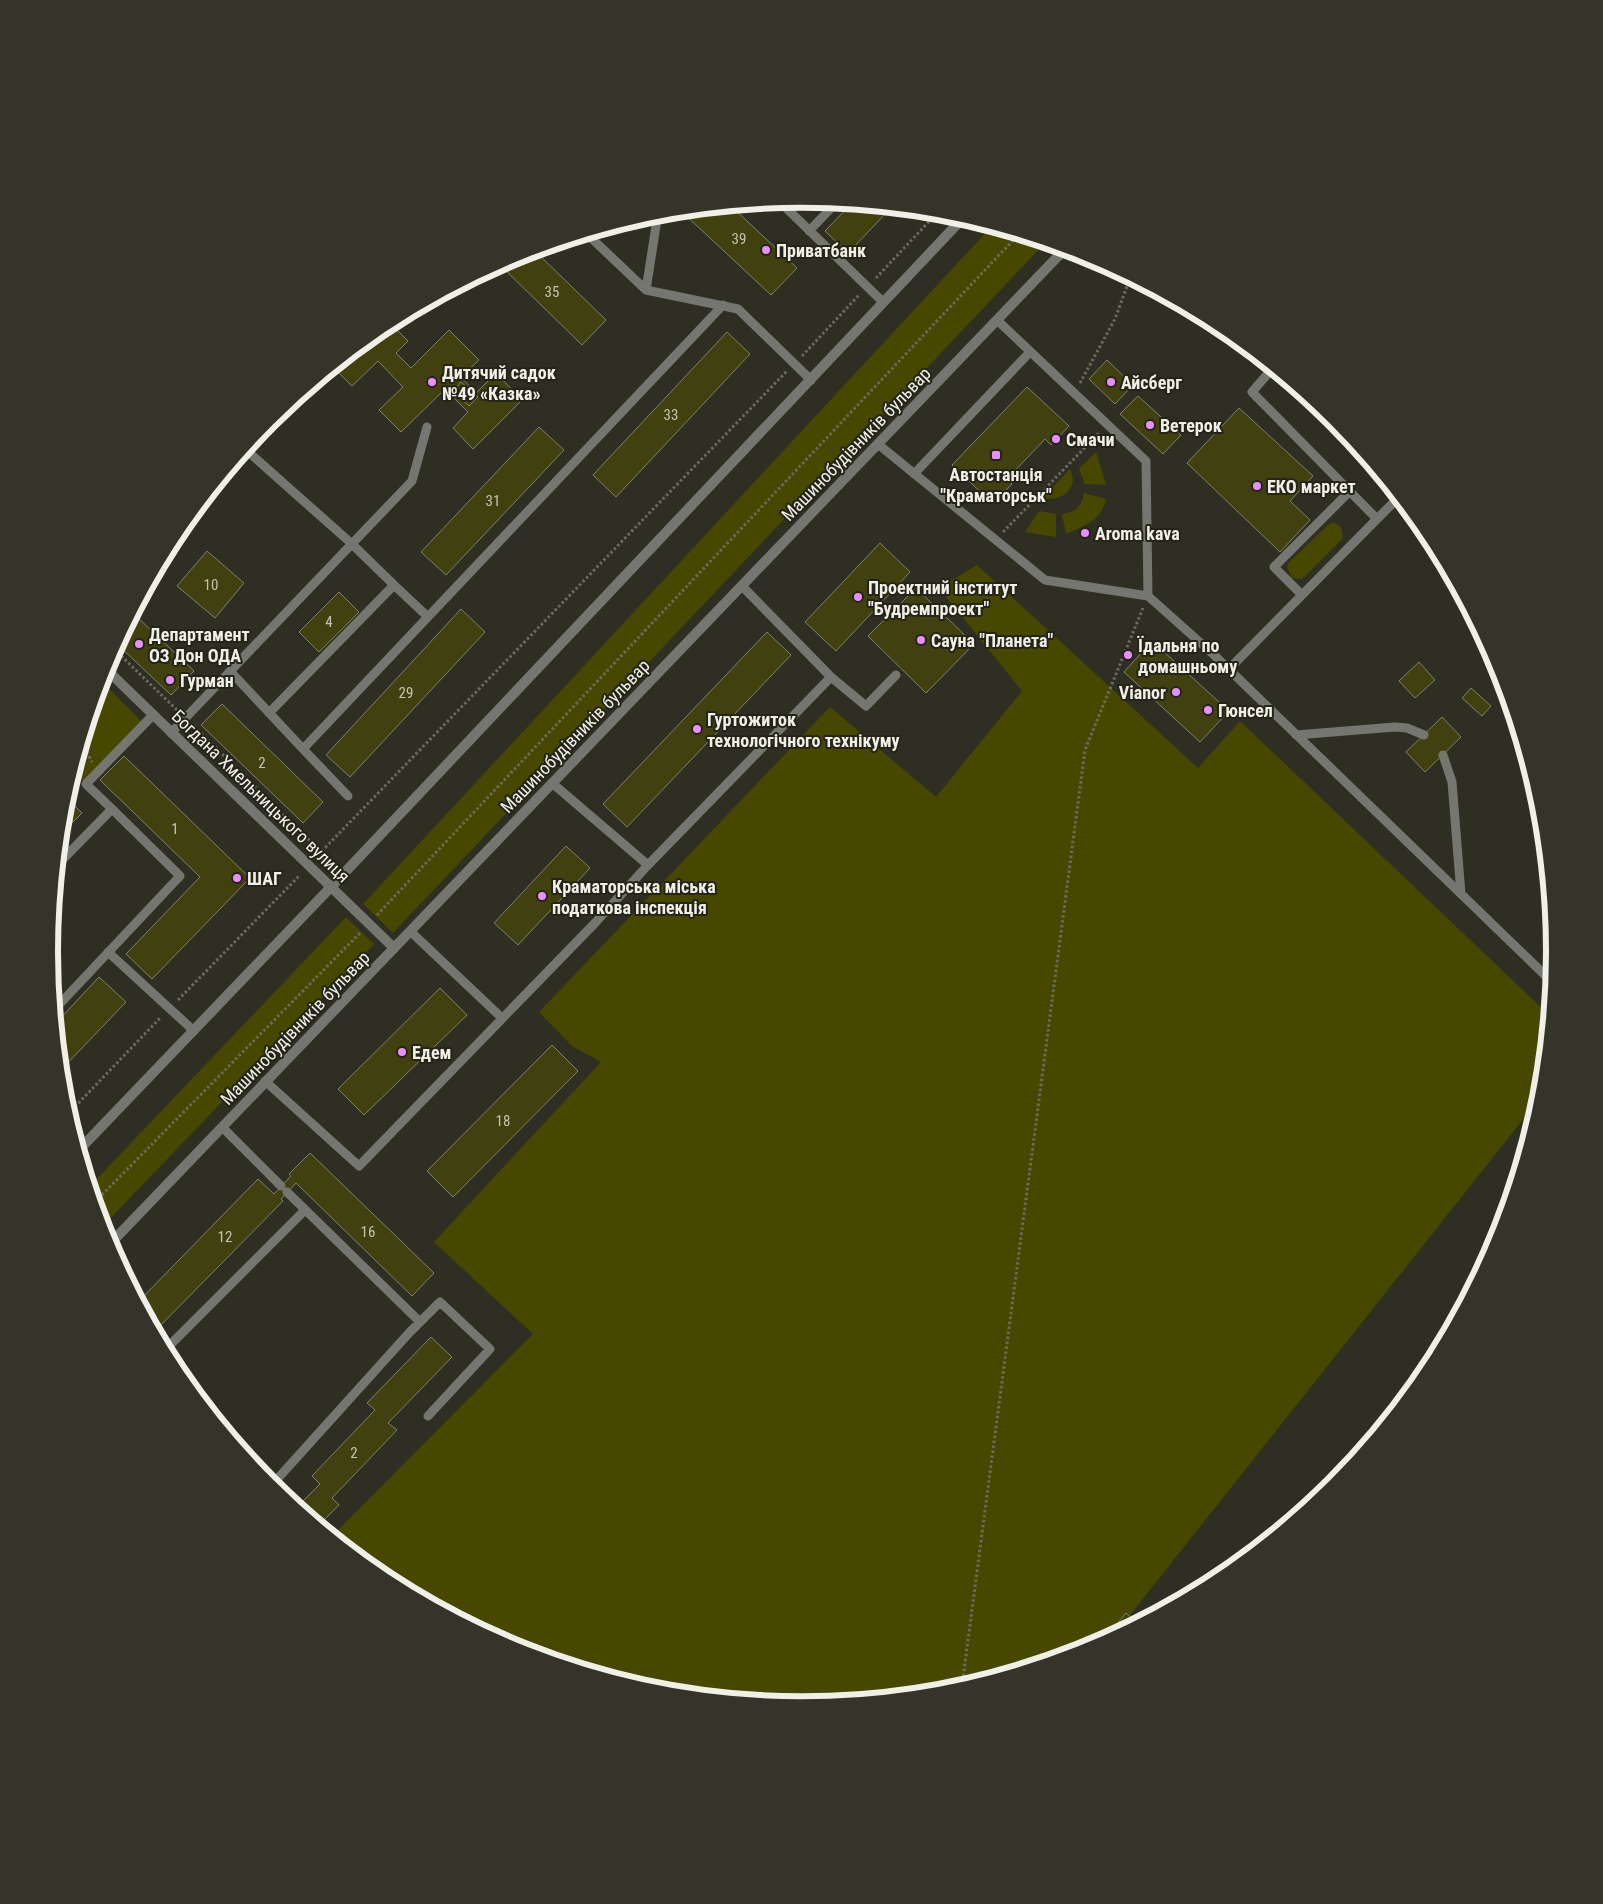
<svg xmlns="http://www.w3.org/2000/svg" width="1603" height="1904" viewBox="0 0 1603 1904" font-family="'Roboto Condensed',sans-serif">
	<rect width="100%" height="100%" fill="#2e2e22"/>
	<path fill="#484700" d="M991,227L1045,243L393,933L363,904Z
		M1096,452L1106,485L1085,484L1079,469Z
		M1070,469C1080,490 1060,502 1042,498Z
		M1084,493L1106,499C1100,522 1086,525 1066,534L1062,514C1076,512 1081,507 1084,493Z
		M1039,511L1056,514V537L1025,532Z
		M1334,523L1341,527L1343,538L1302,579L1292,578L1287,567L1289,562L1329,524Z
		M977,565L1198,768L1240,721L1548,1014L1540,1098L1115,1634L1089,1648L948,1690L801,1705L654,1690L513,1647L383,1578L332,1536L533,1334L434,1242L601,1062L572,1046L539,1012L830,707L936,797L1022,691L939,588Z
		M101,681L142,722L83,781L73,772Z
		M346,917L374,944L102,1227L90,1186Z"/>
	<path fill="#41410f" stroke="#7f8071" d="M851,204L891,208L848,253L825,231Z
		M731,206L797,268L771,295L681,211Z
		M534,250L606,320L582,345L499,264L514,256Z
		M390,323L408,341L396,353L411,368L449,330L479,360L461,377L476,393L496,373L522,400L473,449L453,428L468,412L445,389L401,432L379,410L403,387L378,361L352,386L333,367Z
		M727,332L750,354L616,497L593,475Z
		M1107,360L1133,385L1115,404L1089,379Z
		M461,382L478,397L469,406L453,391Z
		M1027,387L1069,426L1051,445L1045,439L1007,479L1012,484L993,504L952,465Z
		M1138,396L1181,435L1163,454L1120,414Z
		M1239,408L1313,476L1290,501L1310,520L1280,552L1187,463Z
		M539,427L564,450L446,575L421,552Z
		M880,543L910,572L836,651L805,622Z
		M207,551L244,583L215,618L177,586Z
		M916,588L974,644L926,693L868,636Z
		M339,592L359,612L319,652L299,632Z
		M461,609L485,632L350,777L326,755Z
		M133,613L194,671L171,695L117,644Z
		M767,632L791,655L627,827L603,804Z
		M1152,641L1229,711L1200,742L1124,672Z
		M1419,662L1435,680L1415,698L1399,681Z
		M1471,688L1491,706L1482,716L1462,698Z
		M222,704L323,802L303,823L201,725Z
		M1442,717L1461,737L1425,772L1406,752Z
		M124,756L250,878L152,979L126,954L200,877L100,780Z
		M66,797L82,813L60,835L63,805Z
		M566,846L590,868L518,945L494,923Z
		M99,977L126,1002L60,1071L56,1023Z
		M440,988L467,1015L364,1115L338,1089Z
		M552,1045L578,1071L453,1197L427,1171Z
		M310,1153L434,1273L412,1296L296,1183L281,1199L283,1201L155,1331L139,1301L258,1179L274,1194L291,1176L289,1174Z
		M431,1337L452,1357L388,1423L397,1430L332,1498L339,1505L319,1525L297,1507L320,1484L312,1476L375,1410L367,1403Z
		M1126,1613L1137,1622L1104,1640Z"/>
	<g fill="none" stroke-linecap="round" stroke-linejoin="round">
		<path stroke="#6b6b60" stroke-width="3" stroke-dasharray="2.5 2.5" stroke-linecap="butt" d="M876,278L937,213
			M802,356L859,295
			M1080,383L1115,319L1130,278
			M1003,532L1100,432
			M114,649L177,710
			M194,726L321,852L787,371
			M82,743L92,762
			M377,915L1018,235
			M178,1000L300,875
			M68,1114L161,1017
			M95,1202L361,932
			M962,1686L1085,750L1143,608"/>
		<path stroke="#767670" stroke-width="9" d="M779,201L883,302
			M809,231L836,203
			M587,234L646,290L738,309L811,380
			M646,290L658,213
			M997,320L1146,461L1148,596
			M1272,369L1252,392L1377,519L1398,498
			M879,445L1045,580L1148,596L1213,654L1551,981
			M245,449L352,544L394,585
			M914,474L1030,352
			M742,586L831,677L866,706L896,675
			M1302,595L1274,567L1350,491
			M1229,669L1377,519
			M230,671L303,749L723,305
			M269,713L394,585L428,617
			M171,733L412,481L427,427
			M1296,735L1395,727L1407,728L1424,735
			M303,749L348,796
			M1443,755L1452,782L1461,894
			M112,809L86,784L153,715
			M648,865L831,677
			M410,931L502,1018
			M108,952L194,1031
			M54,1010L180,876L112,809L64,858L59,853
			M265,1081L359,1166L595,923L648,865L552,783
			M222,1127L281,1186
			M287,1192L420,1322
			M165,1350L305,1210
			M271,1486L409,1333L440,1302L490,1349L428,1416"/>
		<path stroke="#767670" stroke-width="10" d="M105,668L394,948"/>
		<path stroke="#767670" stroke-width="10" d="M79,1150L331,887L963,218
			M109,1245L1065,249"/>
	</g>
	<g fill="#e88eff" stroke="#242418" stroke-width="2">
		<circle cx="766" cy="250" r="5"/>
		<circle cx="432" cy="382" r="5"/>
		<circle cx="1111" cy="382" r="5"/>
		<circle cx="1150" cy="425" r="5"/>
		<circle cx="1056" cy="439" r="5"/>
		<rect x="991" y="450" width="10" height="10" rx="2.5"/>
		<circle cx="1257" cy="486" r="5"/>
		<circle cx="1085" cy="533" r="5"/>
		<circle cx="858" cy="597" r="5"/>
		<circle cx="921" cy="640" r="5"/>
		<circle cx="139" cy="644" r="5"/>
		<circle cx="1128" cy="655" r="5"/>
		<circle cx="170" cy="680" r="5"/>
		<circle cx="1176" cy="692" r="5"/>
		<circle cx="1208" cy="710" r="5"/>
		<circle cx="697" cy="729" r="5"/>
		<circle cx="237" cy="878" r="5"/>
		<circle cx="542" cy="896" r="5"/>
		<circle cx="402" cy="1052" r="5"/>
	</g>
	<g text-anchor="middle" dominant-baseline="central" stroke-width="4" stroke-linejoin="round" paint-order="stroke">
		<g font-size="15" fill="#c4c4b2">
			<text x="739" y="239">39</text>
			<text x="552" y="292">35</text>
			<text x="671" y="415">33</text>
			<text x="493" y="501">31</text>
			<text x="211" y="585">10</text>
			<text x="329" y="622">4</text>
			<text x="406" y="693">29</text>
			<text x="262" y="763">2</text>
			<text x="175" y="829">1</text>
			<text x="503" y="1121">18</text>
			<text x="368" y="1232">16</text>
			<text x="225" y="1237">12</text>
			<text x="354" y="1453">2</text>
		</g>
		<g font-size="18" font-weight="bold" fill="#f0f0e8" stroke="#242418" text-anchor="start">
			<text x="776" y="250">Приватбанк</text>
			<text x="442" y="372">Дитячий садок<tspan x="442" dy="21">№49 «Казка»</tspan></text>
			<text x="1121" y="382">Айсберг</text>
			<text x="1160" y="425">Ветерок</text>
			<text x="1066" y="439">Смачи</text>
			<text x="996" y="474" text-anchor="middle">Автостанція<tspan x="996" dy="21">"Краматорськ"</tspan></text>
			<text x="1267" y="486">ЕКО маркет</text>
			<text x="1095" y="533">Aroma kava</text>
			<text x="868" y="587">Проектний інститут<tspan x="868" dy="21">"Будремпроект"</tspan></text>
			<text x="149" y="634">Департамент<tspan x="149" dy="21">ОЗ Дон ОДА</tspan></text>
			<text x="931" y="640">Сауна "Планета"</text>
			<text x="1138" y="645">Їдальня по<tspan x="1138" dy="21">домашньому</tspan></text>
			<text x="180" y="680">Гурман</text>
			<text x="1166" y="692" text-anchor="end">Vianor</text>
			<text x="1218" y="710">Гюнсел</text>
			<text x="707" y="719">Гуртожиток<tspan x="707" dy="21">технологічного технікуму</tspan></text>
			<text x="247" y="878">ШАГ</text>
			<text x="552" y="886">Краматорська міська<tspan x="552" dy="21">податкова інспекція</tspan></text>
			<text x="412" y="1052">Едем</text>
		</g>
		<g font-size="18" fill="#f0f0e8" stroke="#242418">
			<text transform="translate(856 444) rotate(-46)">Машинобудівників бульвар</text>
			<text transform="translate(575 736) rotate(-46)">Машинобудівників бульвар</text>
			<text transform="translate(261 796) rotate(44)">Богдана Хмельницького вулиця</text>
			<text transform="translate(295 1028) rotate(-46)">Машинобудівників бульвар</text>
		</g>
	</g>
	<path d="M0 0H1603V1904H0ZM58 952a744 744 0 1 1 1488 0a744 744 0 1 1-1488 0Z" fill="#343429" fill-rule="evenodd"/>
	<path fill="none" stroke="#f0f0e8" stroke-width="6" d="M58 952a744 744 0 1 1 1488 0a744 744 0 1 1-1488 0Z"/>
</svg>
